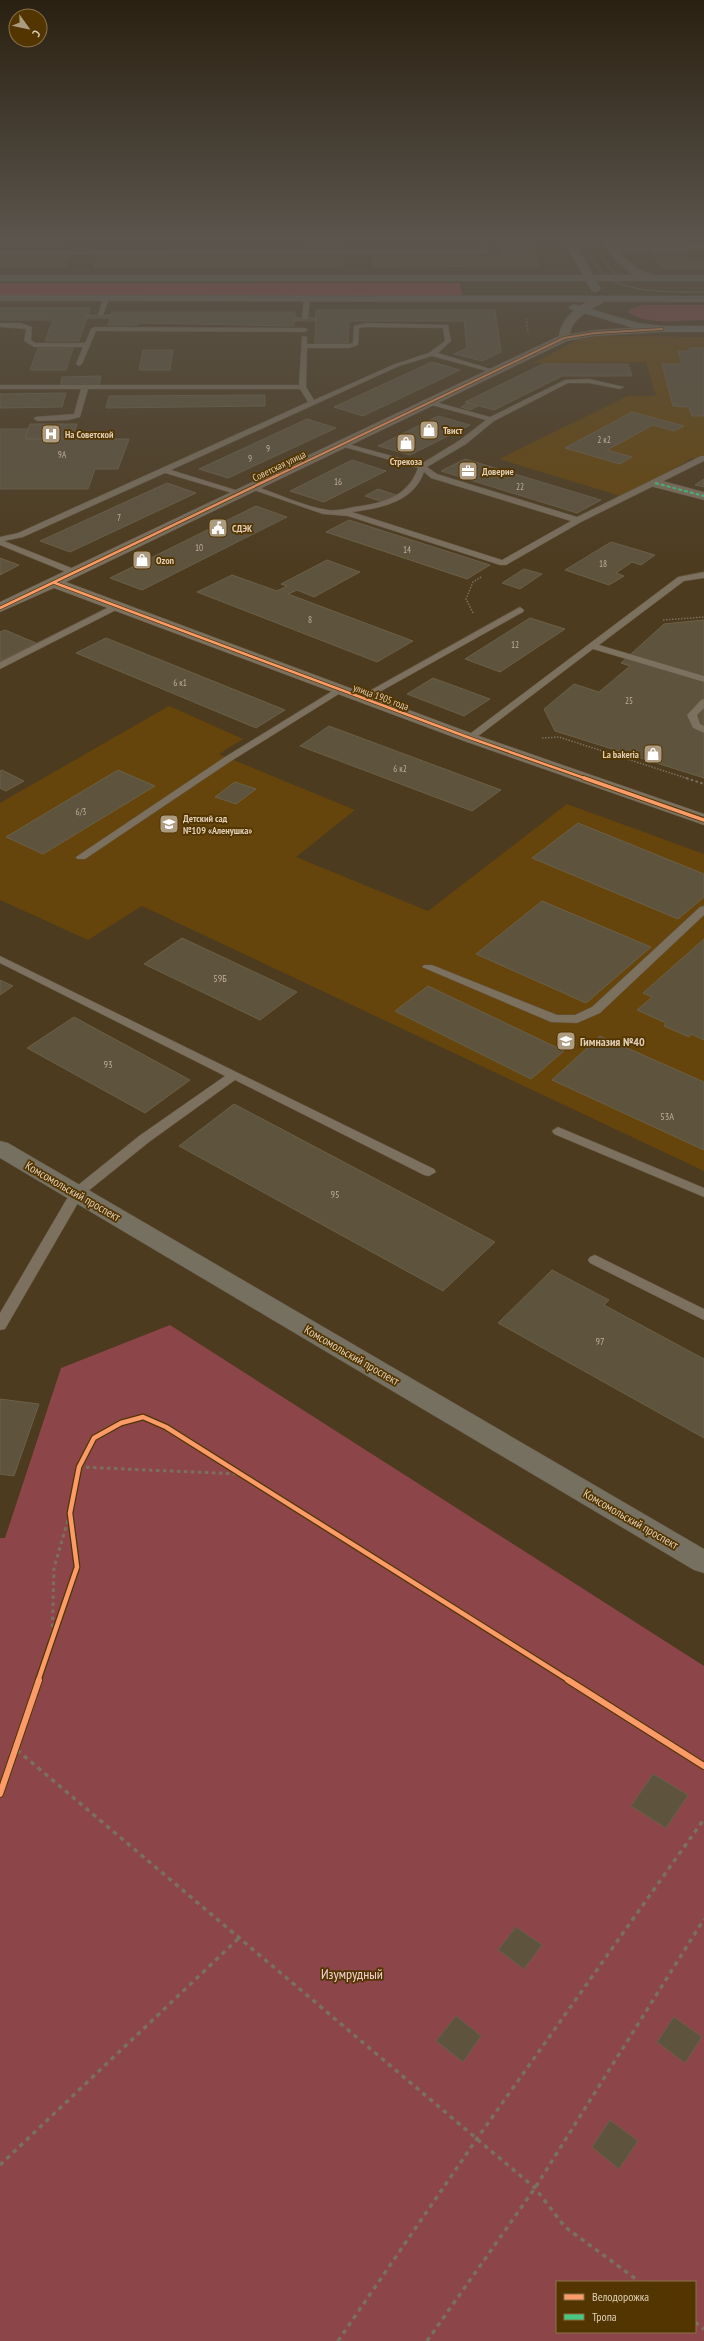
<svg xmlns="http://www.w3.org/2000/svg" width="704" height="2341" viewBox="0 0 704 2341" font-family="'PT Sans Narrow',sans-serif">
	<rect width="100%" height="100%" fill="#4c3b1f"/>
	<path fill="#65450c" d="M4,241H68L64,249L0,248Z
		M595,336L704,337V460L692,458L627,498L499,459L628,396H656L646,362L533,363L579,339Z
		M169,706L243,739L219,754L355,810L296,857L428,911L567,804L704,854V1171L142,906L88,940L0,900V803Z"/>
	<path fill="#8c4548" fill-rule="evenodd" d="M642,305H704V320C680,320 648,326 627,312L631,308Z
		M170,1325L704,1666V2341H0V1538H5L61,1368ZM557,2282H695V2332H557Z"/>
	<path fill="#af3e4a" d="M0,283H460L462,295H0Z"/>
	<path fill="#5e533d" stroke="#6b6049" d="M308,241H344V246H308Z
		M498,241H532L539,266L373,267V256H501Z
		M645,241H680L681,243L647,244Z
		M683,251L689,259H704L702,257H704V268H662L652,253Z
		M0,256H69L65,267H0Z
		M98,256H343L342,267H94Z
		M0,308H90L79,341H45L53,320H0Z
		M316,310H495L501,352L482,361L454,354L467,348L464,321H349L348,343H315Z
		M112,312H295L294,326L139,323L138,325H108Z
		M88,315H111L110,318H87Z
		M295,318H316V321H294Z
		M38,348H73L66,370H30Z
		M689,348H704V416H692L689,407L673,406L662,364H682L678,351H690Z
		M143,350H173L170,370H139Z
		M432,362L460,370L363,416L334,407Z
		M543,364H628L632,376H562L494,410L465,402Z
		M101,376L99,386H60L62,377Z
		M66,393L62,407L0,408V394Z
		M265,395V406L106,408L109,396Z
		M468,403L478,406L470,410L461,407Z
		M632,412L684,426L674,431L653,425L607,450L632,457L620,464L565,448Z
		M438,416L470,425L410,455L378,446Z
		M307,419L336,428L228,478L199,469Z
		M30,424H77L73,438L25,439Z
		M0,429H28L25,439H129L118,469H95L88,489H0Z
		M465,459L601,500L577,513L441,471Z
		M352,460L386,471L324,502L290,491Z
		M704,479V487L695,485Z
		M167,483L196,493L70,552L40,541Z
		M378,489L396,495L383,502L365,496Z
		M256,506L287,517L142,590L110,578Z
		M349,520L490,565L467,579L326,532Z
		M611,542L655,555L641,565L632,562L616,573L624,576L609,585L565,570Z
		M0,558L19,565L0,575Z
		M327,560L360,572L314,597L297,590L288,594L413,641L377,662L197,592L232,575L277,591L287,586L281,584Z
		M524,569L542,574L520,589L502,583Z
		M530,618L565,629L500,672L465,659Z
		M704,620V778L555,731L544,709L574,684L599,692L630,666L621,663L664,624Z
		M5,630L36,643L0,661V632Z
		M106,638L285,710L256,728L76,653Z
		M433,678L490,699L464,716L407,694Z
		M329,726L501,790L472,811L300,746Z
		M2,770L24,781L6,791L0,788V771Z
		M118,770L155,786L43,854L6,837Z
		M235,782L256,789L236,804L215,797Z
		M578,823L704,874V897L678,919L532,858Z
		M542,901L651,947L586,1003L476,954Z
		M182,938L297,992L260,1020L144,964Z
		M704,939V1040L691,1034L689,1037L664,1026L666,1023L637,1010L652,997L643,993Z
		M0,980L13,986L0,995Z
		M428,986L564,1051L531,1079L395,1011Z
		M74,1017L190,1080L145,1113L27,1048Z
		M600,1036L704,1082V1150L552,1080Z
		M234,1104L495,1242L443,1291L179,1146Z
		M552,1270L609,1300L604,1305L704,1359V1438L498,1323Z
		M0,1399L39,1404L14,1476L0,1474Z
		M653,1774L688,1795L666,1828L631,1806Z
		M516,1927L542,1945L524,1969L498,1950Z
		M456,2016L481,2036L463,2062L436,2041Z
		M674,2017L702,2037L685,2063L657,2042Z
		M610,2120L638,2141L619,2169L592,2147Z"/>
	<g fill="none" stroke-linecap="round" stroke-linejoin="round">
		<g stroke="#61543f" stroke-width="1">
			<path id="service" d="M479,241H485L488,253L0,255V251L482,250Z
				M704,246V250L612,252L609,250L612,248Z
				M106,296L109,298L103,315L98,316L103,298Z
				M307,297L310,299L308,318L305,320L302,318L304,299Z
				M0,323H20L32,327L31,340L35,343H85L91,329L94,327L305,328L308,330L305,332L96,331L82,364L79,366L76,364L83,347H34L24,341L26,329L0,327Z
				M366,323L448,325L451,341L438,353L497,371L494,373L432,356L399,366L171,470L242,492V496L165,473L23,537L4,541L79,571V575H73L0,545V537L18,533L308,402L300,389H88L80,417L68,420L38,421L34,419L35,417L74,414L81,389H0V385H299L302,336L307,337V344H349L353,343L354,326ZM366,327L443,328L445,341L429,353L395,364L314,400L306,387L307,348H349L358,345L359,328Z
				M589,379L624,387L620,389L589,383H568L494,421L466,444L427,467L437,474L577,517L701,456H704V461L581,522L506,565H500L348,516L323,514L248,488L255,486C278,494 303,506 328,510C338,511 344,509 354,507C382,503 407,498 418,468L341,446V442L421,464L460,440L486,420L428,404V400L490,417L565,380ZM424,472L431,478L571,521L502,560L352,512C380,508 413,503 424,472Z
				M704,572V578L684,581L599,645L704,676V682L593,649L473,740H467V736L678,577Z
				M117,603L121,606L120,608L0,669V662Z
				M520,607L524,610L523,612L365,700L357,698Z
				M339,687L342,688V692L231,761L85,859H77L76,857L225,757Z
				M704,699V708L697,715L700,724L704,726V733L693,728L687,715L701,700Z
				M704,906V915L600,1013L577,1023L551,1022L422,967L424,965H432L557,1015H575L592,1007L700,907Z
				M0,956L434,1169L436,1172L429,1176L424,1175L235,1080L149,1142L82,1196L5,1329L0,1330V1313L72,1190L139,1136L225,1076L0,963Z
				M558,1127L704,1188V1197L554,1134L552,1131Z
				M595,1255L704,1309V1320L590,1263L588,1260L590,1257Z"/>
		</g>
		<g stroke="#61543f" stroke-width="1">
			<path id="minor" d="M602,296L607,299L606,301C592,309 573,317 570,334L595,330L662,326L668,329L662,332L595,336L567,341L66,582L476,735L704,814V825L464,741L54,588L0,612V602L559,336C561,317 583,300 602,296Z
				M655,479L704,492V500L650,486L648,483Z"/>
		</g>
		<g stroke="#61543f" stroke-width="1">
			<path id="secondary" d="M0,1141L8,1143L704,1549V1573L694,1570L0,1158Z"/>
		</g>
		<g stroke="#61543f" stroke-width="1">
			<path id="primary" d="M564,241H574L593,275H633L616,261L601,241H611C623,257 633,269 653,275H704V281H597L601,289L596,292L592,291L586,281H0V275H583Z
				M0,295L704,296V302L0,301Z
				M574,304L638,323L662,326H704V332H662L637,329L570,309L569,307Z"/>
		</g>
		<path stroke="#7b705e" stroke-width="1.5" stroke-dasharray="1.5 1.5" stroke-linecap="butt" d="M526,319L528,332
			M473,613L466,599L473,582L481,577
			M663,620L704,617
			M542,738L559,737L689,779"/>
		<path stroke="#7b705e" stroke-width="2" stroke-dasharray="2.5 2.5" stroke-linecap="butt" d="M686,778L704,784"/>
		<path stroke="#7b705e" stroke-width="3" stroke-dasharray="3.5 3.5" stroke-linecap="butt" d="M79,1467L240,1474
			M52,1641L54,1568L70,1513"/>
		<path stroke="#7b705e" stroke-width="3.5" stroke-dasharray="4.5 4.5" stroke-linecap="butt" d="M17,1750L535,2188L565,2227L640,2282
			M0,2165L239,1938
			M695,2322L704,2329
			M338,2341L476,2140L704,1819
			M427,2341L535,2188L704,1919"/>
		<use href="#service" fill="#7c705e" fill-rule="evenodd"/>
		<use href="#minor" fill="#7c705e" fill-rule="evenodd"/>
		<use href="#secondary" fill="#757060" fill-rule="evenodd"/>
		<use href="#primary" fill="#727466" fill-rule="evenodd"/>
		<path stroke="#817563" stroke-width="1" d="M583,241C589,252 594,264 602,273C624,294 675,292 704,292
			M592,241L609,268L623,279"/>
		<path stroke="#46c982" stroke-width="2" stroke-dasharray="4 2" stroke-linecap="butt" d="M655,483L704,496"/>
		<g stroke="#523500" stroke-width="3.5">
			<path id="cycleway-far4" d="M276,476L564,338L595,333L662,329"/>
		</g>
		<g stroke="#523500" stroke-width="4">
			<path id="cycleway-far3" d="M55,583L470,738L587,779
				M0,608L278,475"/>
		</g>
		<g stroke="#523500" stroke-width="5.5">
			<path id="cycleway-far2" d="M584,778L704,820"/>
		</g>
		<g stroke="#523500" stroke-width="7">
			<path id="cycleway-far1" d="M38,1681L77,1567L70,1513L79,1467L94,1438L121,1423L143,1417L166,1427L570,1681"/>
		</g>
		<g stroke="#523500" stroke-width="8">
			<path id="cycleway" d="M568,1680L704,1766
				M0,1794L39,1680"/>
		</g>
		<use href="#cycleway-far4" stroke="#fa9b69" stroke-width="2"/>
		<use href="#cycleway-far3" stroke="#fa9b69" stroke-width="2.5"/>
		<use href="#cycleway-far2" stroke="#fa9b69" stroke-width="3.5"/>
		<use href="#cycleway-far1" stroke="#fa9b69" stroke-width="4.5"/>
		<use href="#cycleway" stroke="#fa9b69" stroke-width="6"/>
	</g>
	<linearGradient id="sky" x2="0" y2="1"><stop stop-color="#2a2011"/><stop offset="0.42" stop-color="#5b554d"/><stop offset="1" stop-color="#5b554d" stop-opacity="0"/></linearGradient>
	<rect width="704" height="569" fill="url(#sky)"/>
	<defs>
		<g id="shop-square" transform="scale(1)"><rect x="-9" y="-9" width="18" height="18" rx="4" fill="#ac9b81" stroke="#523500"/><path d="M-5-2.5h2.3a2.7 3.5 0 0 1 5.4 0H5L5.5 6h-11ZM-1.5-2.5h3a1.5 2.3 0 0 0-3 0Z" fill="#fff"/></g>
		<g id="hospital-square" transform="scale(1)"><rect x="-9" y="-9" width="18" height="18" rx="4" fill="#ac9b81" stroke="#523500"/><path d="M-5-5h3v3.5h4V-5h3V5h-3V1.5h-4V5h-3Z" fill="#fff"/></g>
		<g id="office-square" transform="scale(1)"><rect x="-9" y="-9" width="18" height="18" rx="4" fill="#ac9b81" stroke="#523500"/><path d="M-6-3h4V-5.5h4V-3h4V5H-6ZM-1-4.5V-3h2v-1.5ZM-6 0V1H6V0Z" fill="#fff"/></g>
		<g id="civic-square" transform="scale(1)"><rect x="-9" y="-9" width="18" height="18" rx="4" fill="#ac9b81" stroke="#523500"/><path d="M-.6-6.5H3V-4.5H.6V-3L4-1V1h2V6H-6V1h2V-1L-.6-3ZM-1.2 2.5V6h2.4V2.5Z" fill="#fff"/></g>
		<g id="school-square" transform="scale(1)"><rect x="-9" y="-9" width="18" height="18" rx="4" fill="#ac9b81" stroke="#523500"/><path d="M0-5L7-2L0 1L-7-2ZM-4 1L0 2.5L4 1V4Q0 6-4 4Z" fill="#fff"/></g>
	</defs>
	<g fill-rule="evenodd">
		<use href="#shop-square" x="429" y="430"/>
		<use href="#hospital-square" x="51" y="434"/>
		<use href="#shop-square" x="406" y="443"/>
		<use href="#office-square" x="468" y="471"/>
		<use href="#civic-square" x="218" y="528"/>
		<use href="#shop-square" x="142" y="560"/>
		<use href="#shop-square" x="653" y="754"/>
		<use href="#school-square" x="169" y="824"/>
		<use href="#school-square" x="566" y="1041"/>
	</g>
	<g text-anchor="middle" dominant-baseline="central" stroke-width="3.5" stroke-linejoin="round" paint-order="stroke">
		<g font-size="9" fill="#c0af98">
			<text x="604" y="439">2 к2</text>
			<text x="268" y="448">9</text>
			<text x="62" y="454">9А</text>
			<text x="250" y="458">9</text>
			<text x="338" y="481">16</text>
			<text x="520" y="486">22</text>
			<text x="119" y="517">7</text>
			<text x="199" y="547">10</text>
			<text x="407" y="549">14</text>
			<text x="603" y="563">18</text>
			<text x="310" y="619">8</text>
			<text x="515" y="644">12</text>
			<text x="180" y="682">6 к1</text>
			<text x="629" y="700">25</text>
			<text x="400" y="768">6 к2</text>
			<text x="81" y="811">6/3</text>
		</g>
		<g font-size="10" font-weight="bold" fill="#e0ceb6" stroke="#523500" text-anchor="start">
			<text x="443" y="430">Твист</text>
			<text x="65" y="434">На Советской</text>
			<text x="406" y="461" text-anchor="middle">Стрекоза</text>
			<text x="482" y="471">Доверие</text>
			<text x="232" y="528">СДЭК</text>
			<text x="156" y="560">Ozon</text>
			<text x="639" y="754" text-anchor="end">La bakeria</text>
			<text x="183" y="818">Детский сад<tspan x="183" dy="12">№109 «Аленушка»</tspan></text>
		</g>
		<g font-size="10" fill="#e0ceb6" stroke="#523500">
			<text transform="translate(279 466) rotate(-26)">Советская улица</text>
			<text transform="translate(381 697) rotate(20)">улица 1905 года</text>
		</g>
		<g font-size="10" fill="#c0af98">
			<text x="220" y="978">59Б</text>
			<text x="108" y="1064">93</text>
			<text x="667" y="1116">53А</text>
			<text x="335" y="1194">95</text>
			<text x="600" y="1341">97</text>
		</g>
		<g font-size="12" font-weight="bold" fill="#e0ceb6" stroke="#523500" text-anchor="start">
			<text x="580" y="1041">Гимназия №40</text>
		</g>
		<g font-size="12" fill="#e0ceb6" stroke="#523500">
			<text transform="translate(73 1191) rotate(30)">Комсомольский проспект</text>
			<text transform="translate(352 1355) rotate(30)">Комсомольский проспект</text>
			<text transform="translate(631 1519) rotate(30)">Комсомольский проспект</text>
		</g>
		<g font-size="14" fill="#f5d3d4" stroke="#523500">
			<text x="352" y="1974">Изумрудный</text>
		</g>
	</g>
	<rect x="556" y="2281" width="140" height="52" fill="#523500" stroke="#8b7249"/>
	<rect x="564" y="2294" width="20" height="6" fill="#fa9b69" stroke="#8b7249"/>
	<text x="592" y="2301" font-size="12" fill="#e0ceb6">Велодорожка</text>
	<rect x="564" y="2314" width="20" height="6" fill="#46c982" stroke="#8b7249"/>
	<text x="592" y="2321" font-size="12" fill="#e0ceb6">Тропа</text>
	<g transform="translate(28 28) rotate(123)"><circle r="19" fill="#523500" stroke="#8b7249"/>
	<path d="M0-3L7 15L0 10L-7 15Z" fill="#ac9b81"/>
	<text y="-6" font-size="11" font-weight="bold" text-anchor="middle" fill="#e0ceb6">С</text>
	</g>
</svg>
